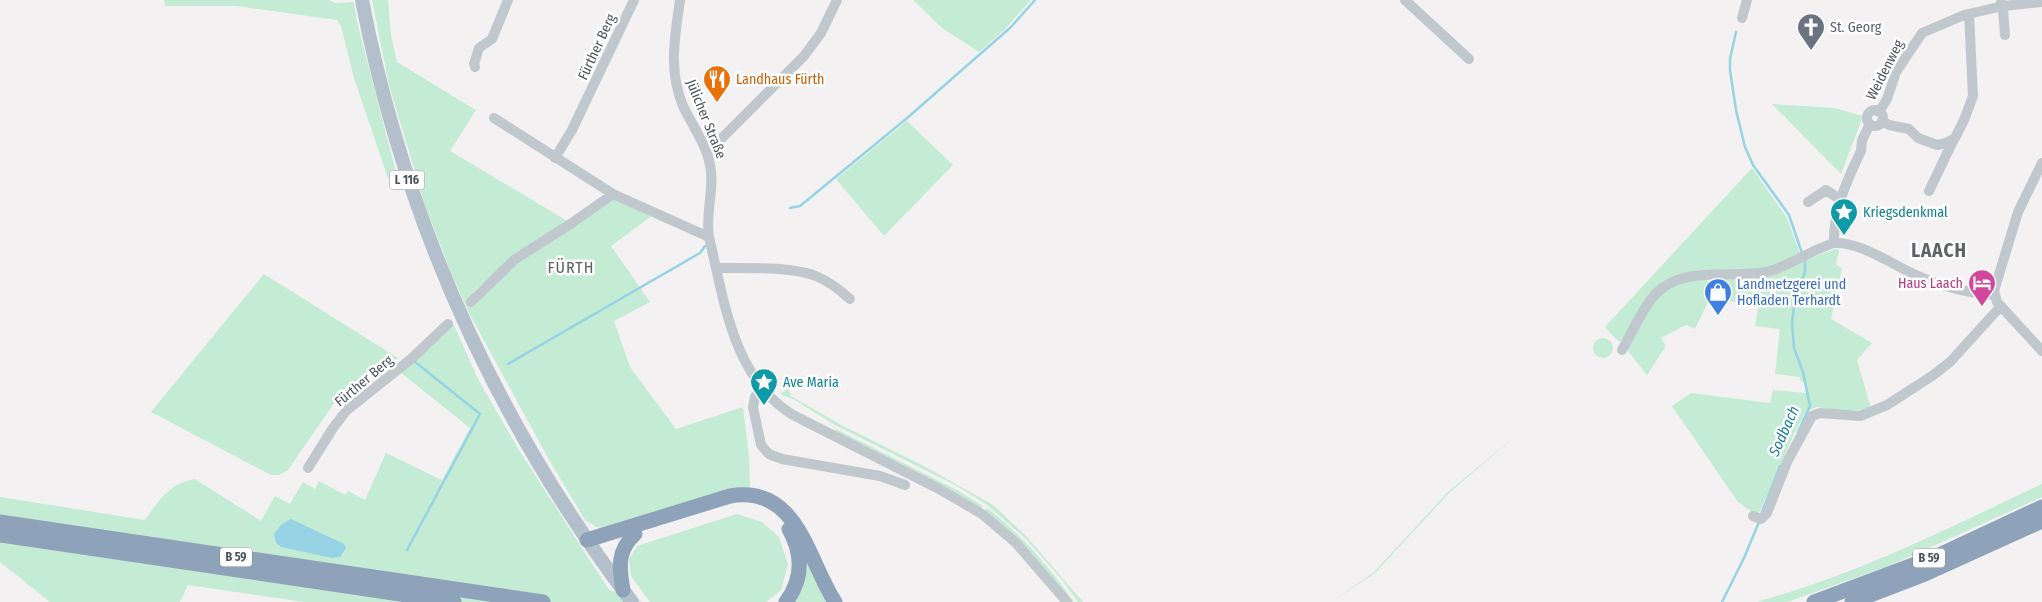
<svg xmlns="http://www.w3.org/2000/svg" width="2042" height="602" viewBox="0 0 2042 602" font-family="'Fira Sans Condensed',sans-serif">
	<rect width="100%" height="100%" fill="#f3f1f1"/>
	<path fill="#c4ebd4" d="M164,0H329L336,3L354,2L357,22L397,176L392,180L388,178L354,78L341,26L337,20L237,6H165Z
		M372,0H388L391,35L397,62L476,110L450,151L569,222L512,257L473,292L477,300L508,269L615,198L653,215L611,246L650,302L614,321L630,367L676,429L743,407L749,456L750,489L605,528L596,527L585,520L548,458L469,313L452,275L425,205L389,85Z
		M913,0H1031L1005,29L979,52L942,28Z
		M1772,104L1834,108L1863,116L1841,174Z
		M907,121L953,165L884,236L836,179Z
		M1752,168L1787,218L1801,256L1775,267L1673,280L1622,341L1619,342L1605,327Z
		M1835,249L1839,250L1836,265L1842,268L1831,319L1872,343L1857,360L1871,408L1847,412L1817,407L1806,411L1793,436L1759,513L1752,512L1738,502L1672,406L1691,393L1770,403L1773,390L1806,393L1804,382H1801L1800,377L1775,374L1780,329L1755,326L1759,305L1728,301L1714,285L1724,281V279L1773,273Z
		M264,274L398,358L343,390L288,470L279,475H271L151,412Z
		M1702,278L1707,280L1710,298L1695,329L1686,325L1661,338L1666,346L1647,375L1628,351V346L1645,312L1670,285Z
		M452,321L478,379L517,447L609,590L643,602H304L188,585L180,602H50L0,562V497L145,520C160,500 168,484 195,479L261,521L275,496L290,504L303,482L315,489L319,481L345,495L348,491L365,500L386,453L442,480L470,428L400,372L445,334Z
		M1593 348a10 10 0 1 1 20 0a10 10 0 1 1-20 0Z
		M789,388L791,396L843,426L924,466L993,505L1027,537L1083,602H1078L1063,581L1026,539L986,504L957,486L835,425L795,400L780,394Z
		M836,429L955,489L983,506L981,509L834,432Z
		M1518,434L1449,493L1375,573L1331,602L1373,573L1448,492Z
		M2042,484V497L1891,565L1787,602H1756C1856,575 1949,528 2042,484Z
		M987,508C1021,534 1049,567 1074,602H1072L985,511Z
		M737,514L762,522L779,537L788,564L781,590L766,602H650L631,576L629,559L637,546Z
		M805,559L823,597L826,602H791Z"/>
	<path fill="#96d3e4" d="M291,519L344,544L346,548L340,557L332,558L281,547L276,543L274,534L281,525Z"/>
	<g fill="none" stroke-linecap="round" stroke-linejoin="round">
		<path stroke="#96d3e4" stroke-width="2.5" d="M1736,32L1730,59V70L1736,110L1745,147L1753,165L1789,215L1802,253
			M790,208L800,206L906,119L1011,27L1035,0
			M508,364L700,253L705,246
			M1798,432L1810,406L1803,372L1794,348L1792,323L1795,298L1805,272V261
			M1762,512L1780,466
			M407,550L480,414L414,361
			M1722,602L1744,558L1759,522"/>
		<path stroke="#c0c8ce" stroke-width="10" d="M680,0C675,36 668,71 683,106C692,125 706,144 710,165C715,189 705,213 709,237C724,300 733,378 793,415L939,489L982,514L1016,543L1067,602
			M1405,0L1469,59
			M2001,2L2003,10L2005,35
			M1742,18L1747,0
			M475,67L474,64L479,48L492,39L508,0
			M1867 118a8 8 0 1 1 16 0a8 8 0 1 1-16 0Z
			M1879,112L1887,99L1896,72L1922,33L1964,15L2003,6L2042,2
			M494,118L613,194
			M1882,121L1889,125L1909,129L1918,138L1937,145L1946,143L1955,138L1964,120L1973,96L1969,14
			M707,153L804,56L821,33L837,0
			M555,158L572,130L634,0
			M2042,163L2018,212L1994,291L1997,302L2042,351
			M1929,191L1954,139
			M1808,202L1826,190L1841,200
			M1834,243C1833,211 1847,180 1861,151L1862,140L1870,124
			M717,268C745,268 793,266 818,277C830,282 840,290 850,299
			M471,302L514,260L572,223L613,194L709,237
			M1622,350C1632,333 1640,313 1653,297C1680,264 1729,279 1766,272C1791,266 1810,250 1834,243C1859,241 1893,265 1916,275C1940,286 1968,293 1994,295
			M762,387L755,397L753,407L761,445L769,454L782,459L880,476L905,485
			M308,468L333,428L347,410L411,359L448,324
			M1753,516L1761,519L1767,513L1788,460L1812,416L1820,413L1860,416L1887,405L1932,376L1950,362L2001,306"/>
		<path stroke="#b3c0cc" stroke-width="14" d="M362,0C405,223 495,421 632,602"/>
		<path stroke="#8ea3ba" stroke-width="15" d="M0,522L543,602
			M0,535L454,602
			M587,540L730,496C798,484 808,561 835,602
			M623,590C619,568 617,550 635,534
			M786,602C803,579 803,554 789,529
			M1814,602L1937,556L2042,507
			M1852,602L1925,574L2042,521"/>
	</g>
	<defs>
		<g id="church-pin" transform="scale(1.4375)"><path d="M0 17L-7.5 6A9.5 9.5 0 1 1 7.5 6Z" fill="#6b7280" stroke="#fff"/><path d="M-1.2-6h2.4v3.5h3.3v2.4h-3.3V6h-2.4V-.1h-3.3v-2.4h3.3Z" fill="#fff"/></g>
		<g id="restaurant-pin" transform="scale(1.4375)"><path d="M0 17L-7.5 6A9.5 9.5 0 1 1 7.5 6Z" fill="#e8710a" stroke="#fff"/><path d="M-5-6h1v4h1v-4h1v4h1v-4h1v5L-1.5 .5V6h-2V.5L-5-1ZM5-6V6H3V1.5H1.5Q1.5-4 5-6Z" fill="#fff"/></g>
		<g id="sight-pin" transform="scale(1.4375)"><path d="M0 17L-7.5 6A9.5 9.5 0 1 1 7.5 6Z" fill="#0f9aa8" stroke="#fff"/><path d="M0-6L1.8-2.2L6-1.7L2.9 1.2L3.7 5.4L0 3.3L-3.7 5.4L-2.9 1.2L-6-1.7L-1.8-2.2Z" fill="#fff"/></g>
		<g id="hotel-pin" transform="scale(1.4375)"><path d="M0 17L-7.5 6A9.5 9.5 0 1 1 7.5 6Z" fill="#d1479c" stroke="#fff"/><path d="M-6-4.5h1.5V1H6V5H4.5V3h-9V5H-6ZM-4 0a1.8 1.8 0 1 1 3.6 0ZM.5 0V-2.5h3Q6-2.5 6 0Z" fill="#fff"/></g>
		<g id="shop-pin" transform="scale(1.4375)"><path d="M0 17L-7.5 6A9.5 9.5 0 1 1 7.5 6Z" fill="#3f7fe0" stroke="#fff"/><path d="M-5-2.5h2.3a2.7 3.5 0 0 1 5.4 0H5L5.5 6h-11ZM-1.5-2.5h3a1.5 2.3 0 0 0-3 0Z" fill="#fff"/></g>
	</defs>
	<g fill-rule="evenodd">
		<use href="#church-pin" x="1811" y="27"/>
		<use href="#restaurant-pin" x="717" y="79"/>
		<use href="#sight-pin" x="1844" y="212"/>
		<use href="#hotel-pin" x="1982" y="283"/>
		<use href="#shop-pin" x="1718" y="292"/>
		<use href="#sight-pin" x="764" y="382"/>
	</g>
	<g text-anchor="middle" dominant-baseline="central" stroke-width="5" stroke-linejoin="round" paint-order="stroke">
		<g fill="#fff" stroke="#80878d" stroke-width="1">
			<rect x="389.5" y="170.5" width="35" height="19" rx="4"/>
			<rect x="220" y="547.5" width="32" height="19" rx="4"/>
			<rect x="1913" y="548.5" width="32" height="19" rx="4"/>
		</g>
		<g font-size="12" font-weight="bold" fill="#4a545c">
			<text x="407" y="180">L 116</text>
			<text x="236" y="557">B 59</text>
			<text x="1929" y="558">B 59</text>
		</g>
		<g font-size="14" fill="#5b616d" stroke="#fff" text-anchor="start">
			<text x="1830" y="27">St. Georg</text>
		</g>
		<g font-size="14" fill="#4a545c" stroke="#fff">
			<text transform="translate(597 47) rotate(-65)">Fürther Berg</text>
			<text transform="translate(1885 70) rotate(-63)">Weidenweg</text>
			<text transform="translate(706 119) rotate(68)">Jülicher Straße</text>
			<text transform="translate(364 381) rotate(-40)">Fürther Berg</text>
		</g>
		<g font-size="14" fill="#c56008" stroke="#fff" text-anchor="start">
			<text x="736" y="79">Landhaus Fürth</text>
		</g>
		<g font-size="14" fill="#0d838f" stroke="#fff" text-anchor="start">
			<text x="1863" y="212">Kriegsdenkmal</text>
			<text x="783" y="382">Ave Maria</text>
		</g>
		<g font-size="14" fill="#b23c85" stroke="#fff" text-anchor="end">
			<text x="1963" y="283">Haus Laach</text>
		</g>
		<g font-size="14" fill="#366cbe" stroke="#fff" text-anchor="start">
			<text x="1737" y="284">Landmetzgerei und<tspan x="1737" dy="16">Hofladen Terhardt</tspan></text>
		</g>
		<g font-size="15" font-style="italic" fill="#1a7c98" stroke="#fff">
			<text transform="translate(1784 431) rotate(-66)">Sodbach</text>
		</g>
		<g font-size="16" letter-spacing="1" fill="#5e6165" stroke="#fff">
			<text x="571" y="267">FÜRTH</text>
		</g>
		<g font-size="19" font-weight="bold" letter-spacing="1" fill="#5e6165" stroke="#fff">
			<text x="1939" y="250">LAACH</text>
		</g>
	</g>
</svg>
